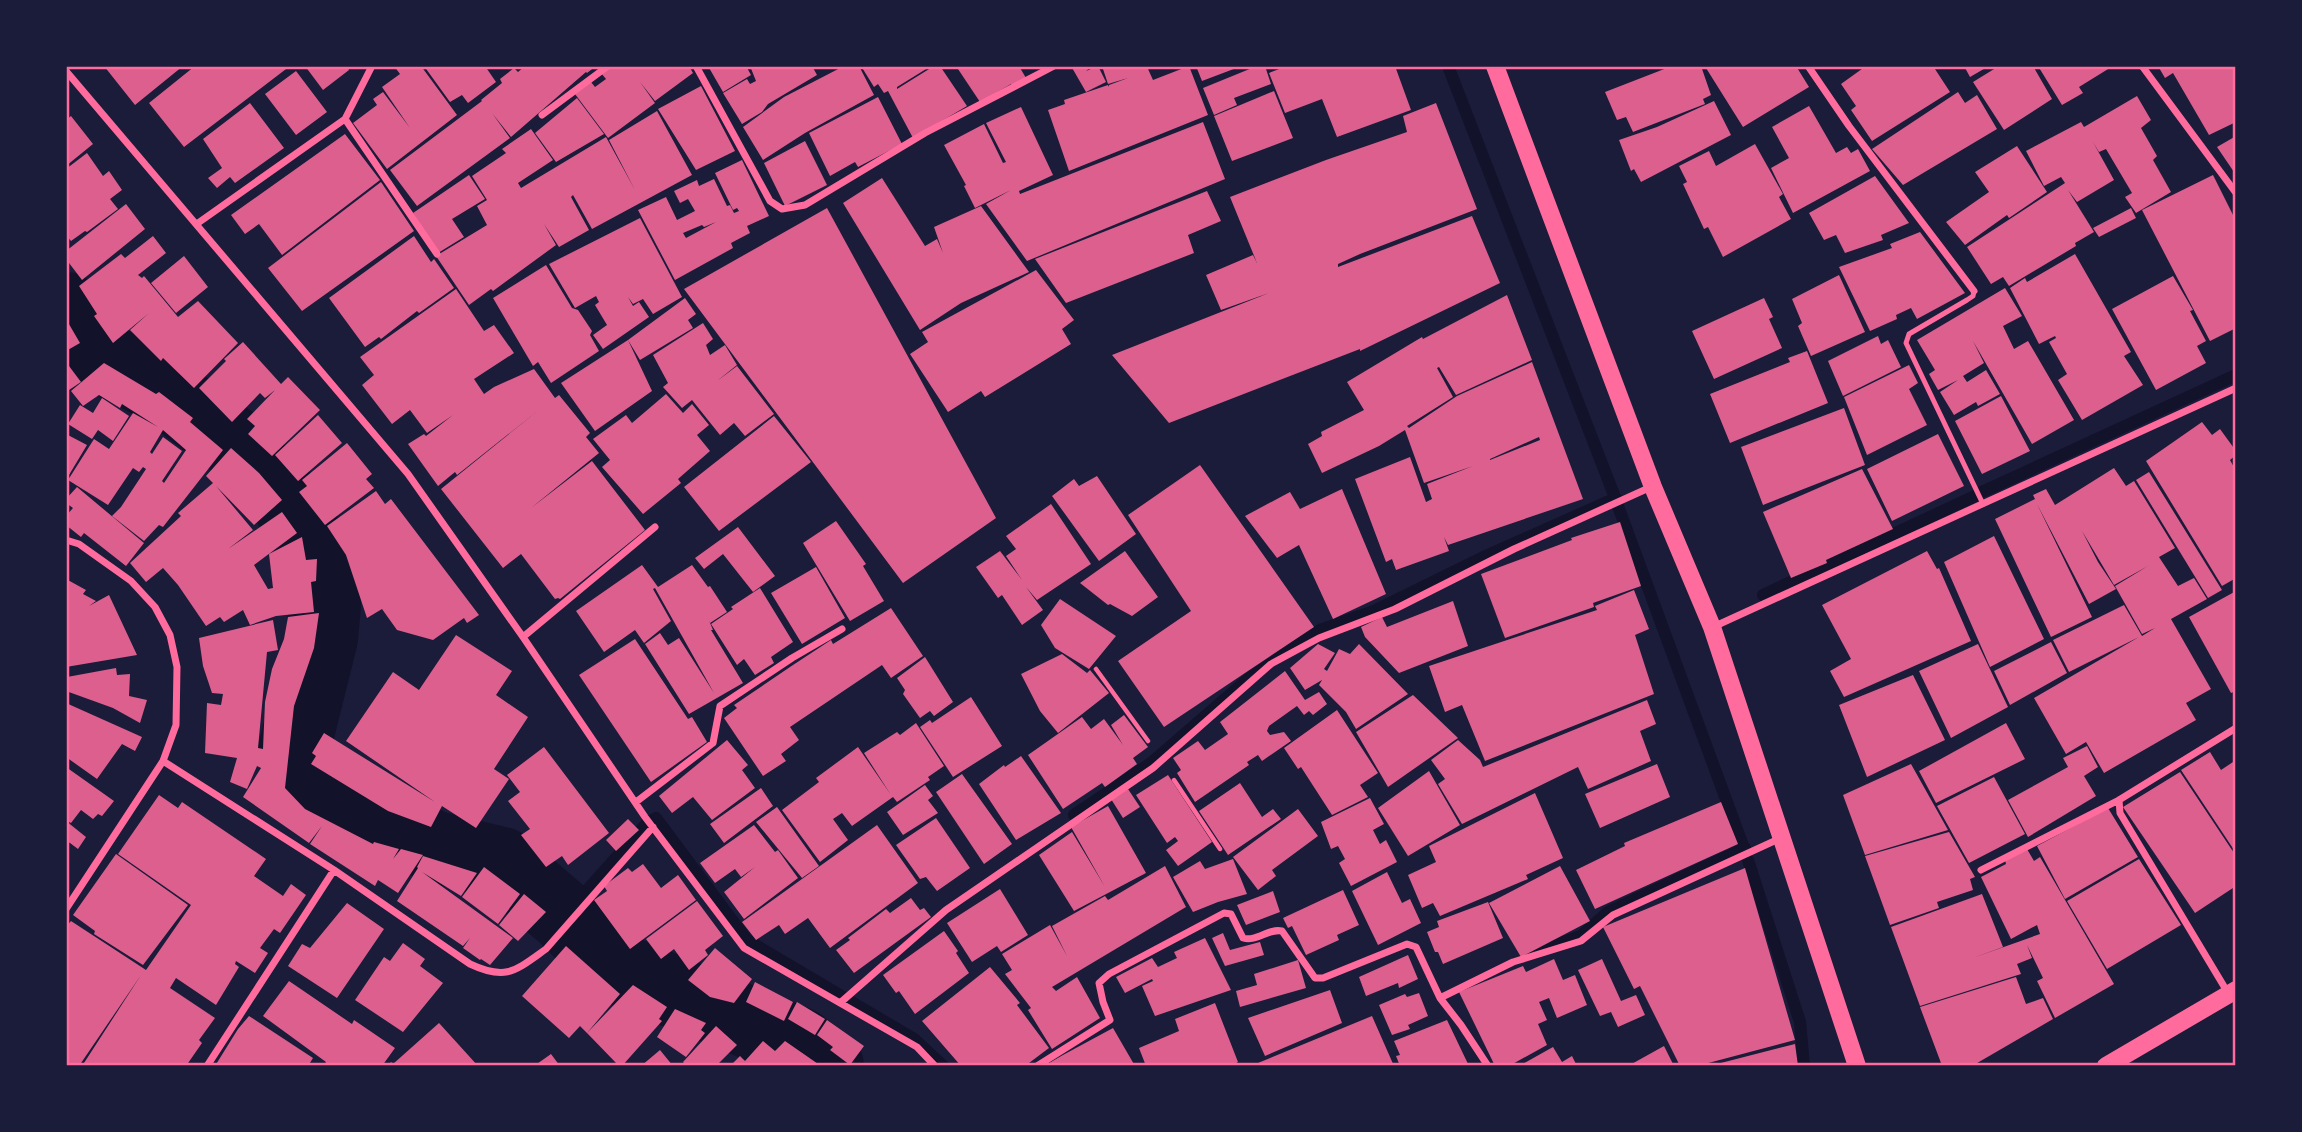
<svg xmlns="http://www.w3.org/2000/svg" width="2302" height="1132" viewBox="0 0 2302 1132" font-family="Arial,sans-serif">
	<rect width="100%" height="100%" fill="#1b1b3a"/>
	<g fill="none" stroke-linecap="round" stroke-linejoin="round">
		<path stroke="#12122b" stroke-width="12" d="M1448,66L1616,500
			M1982,492L2236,375
			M1618,506L1745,851
			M1763,595L1975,496
			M1074,815L1151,763L1263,666L1320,630L1374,611L1488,555L1616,498
			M1748,860L1800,1022L1804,1066
			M564,916L647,823L656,818L747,940L914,1039L943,1066
			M1534,953L1581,936L1608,912L1745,848"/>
		<path stroke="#12122b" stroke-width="72" d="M66,308L97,355L161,388L234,443L285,499L319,556L325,605L322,638L293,754L298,768L308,782L326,795L435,847L502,863L564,916L616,968L799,1043L828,1066"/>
	</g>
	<path fill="#dd5f8e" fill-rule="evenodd" d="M104,66H183L135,105Z
		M195,66H290L184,147L149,103Z
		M305,66H347L349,70L323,90Z
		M394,66H421L457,115L387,169L353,123L377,105L373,99L383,92L410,128L382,87L400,74Z
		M424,66H485L496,82L468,103L462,95L450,102Z
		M525,66H596L587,73L586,72L511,137L492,113L510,138L417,206L390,170L482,101L481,100L502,83L500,79L514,68L518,72Z
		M611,66H689L693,73L655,101L640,82L655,103L608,138L575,94L591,82L595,87L606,79L601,73Z
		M708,66H746L751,75L723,92Z
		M750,66H812L817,75L768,104L762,112L742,124L723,93L747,79L750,84L756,81Z
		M844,66H859L874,95L805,133L763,160L743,127L784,97Z
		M861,66H931L897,87V89L934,66H940L967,106L913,138L888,91L884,93L878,84L874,87Z
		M956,66H1019L1026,78L1013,86L1011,84L980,102Z
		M1071,66H1092L1086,71L1098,66L1106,82L1086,92Z
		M1102,66H1154L1148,69L1153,80L1189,66L1208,115L1069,171L1048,110L1065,104L1064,100L1108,85L1109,87V85L1128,78L1108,84Z
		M1196,66H1239V67L1202,81Z
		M1257,66H1265L1271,84L1234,98L1237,105L1214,115L1203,88Z
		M1287,66H1395L1411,110L1337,137L1322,99L1285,113L1269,73Z
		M1672,66H1701L1711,95L1703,99L1705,104L1633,132L1626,117L1617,120L1605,92Z
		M1708,66H1796L1809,87L1743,127L1706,68Z
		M1866,66H1933L1950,92L1872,141L1851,110L1856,106L1841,84Z
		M1964,66H1989L1970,77Z
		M1999,66H2033L2052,99L2004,130L1973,82Z
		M2038,66H2113L2079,87L2083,93L2062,105Z
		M2158,66H2236V122L2209,135L2173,73L2165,78Z
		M296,71L327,112L296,135L265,94Z
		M701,86L735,151L696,170L658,109Z
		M1274,91L1293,138L1232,161L1214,116Z
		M1958,92L1965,103L1977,95L1997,129L1903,185L1872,149Z
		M2137,96L2151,120L2141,128L2157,156L2153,160L2171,192L2136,213L2125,197L2132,193L2106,149L2099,152L2093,142L2114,180L2077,202L2068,190L2094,232L2075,243L2076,246L2009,286L2003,277L1991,284L1967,247L2065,183L2061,177L2044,186L2026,151L2081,122L2084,127Z
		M878,97L902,144L858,167L855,162L830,176L809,133Z
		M577,98L604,134L556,162L535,133Z
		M1714,101L1731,135L1641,182L1634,169L1631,171L1619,140L1657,127Z
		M250,103L284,148L235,183L230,177L217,188L208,178L222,168L203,139Z
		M1436,103L1477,209L1360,254L1338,264V267L1472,216L1500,283L1360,351V349L1169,423L1112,355L1269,293L1221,310L1206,275L1253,255L1257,263L1230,197L1326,160L1407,132L1403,116Z
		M1809,106L1836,153L1847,147L1851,153L1858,149L1870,171L1793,213L1771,168L1789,158L1772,127Z
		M1021,107L1053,175L1019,191L1020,194L1203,122L1225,179L1027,261L986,204L1011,190L975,208L964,186L966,185L944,145L984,124L1003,163L1006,162L986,123Z
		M657,111L692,175L592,229L573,195L571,197L589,230L559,247L544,224L556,245L493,291L491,289L469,305L436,256L487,225L477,206L487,200L472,176L506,153L502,149L531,129L553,160L518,183L521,188L606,137L635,190L609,140Z
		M71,116L93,144L66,166V120Z
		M345,134L380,180L282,255L259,224L245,234L231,215Z
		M2236,136V175L2217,147Z
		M805,141L827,185L785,206L764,163Z
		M1755,144L1783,194L1779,197L1791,219L1723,257L1708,227L1704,229L1683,184L1687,182L1679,166L1709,151L1716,166Z
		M2017,146L2047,192L2009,218L2007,215L1965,245L1946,222L1989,192L1975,172Z
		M87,153L103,176L109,171L122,190L110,199L118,209L87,232L85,231L71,241L66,235V169Z
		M742,160L769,216L747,226L750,233L731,243L733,248L675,280L638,210L666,197L677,220L695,211L688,199L680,203L674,191L697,180L699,186L714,179L727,206L730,205L735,215L734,213L739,211L737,208L733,210L715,173ZM716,222L686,238L683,233L702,225L704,227Z
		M469,175L485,199L452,219L464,237L438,253L413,213Z
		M2213,175L2236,221V328L2210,341L2142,210Z
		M1875,176L1909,223L1881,235L1883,240L1845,253L1836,235L1824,240L1809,213Z
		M882,178L925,246L937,239L943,253L934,227L981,206L1029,272L961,303L920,330L843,203Z
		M381,182L414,231L302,311L268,268Z
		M1207,191L1221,221L1188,235L1194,253L1066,303L1035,259Z
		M126,204L145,229L82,280L66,259V251Z
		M827,208L996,518L903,583L684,289Z
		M2131,208L2136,218L2099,237L2093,228Z
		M640,218L682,297L653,314L643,299L633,304L628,297L633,306L639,302L649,317L603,349L593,335L607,325L595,305L599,302L596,296L575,308L549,264Z
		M1920,232L1965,293L1917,319L1911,308L1896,315L1897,319L1870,331L1839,267L1892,248L1890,244Z
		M153,236L166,253L138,275L142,278L144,276L178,317L198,301L238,343L194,388L163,358L161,361L130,330L149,313L113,343L94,316L97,314L79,286L121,254L125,258Z
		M414,236L431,262L434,259L454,288L419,313L417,311L381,339L379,337L365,347L329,298Z
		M2075,254L2131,352L2124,356L2143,385L2082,420L2058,380L2067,374L2049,342L2056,338L2055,336L2039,344L2010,288L2025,278L2027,282Z
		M184,256L208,287L176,313L151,283Z
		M546,265L572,308L578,310L592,331L590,335L599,351L551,383L538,362L533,366L493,298Z
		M1036,270L1074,320L1062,329L1071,344L985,397L981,391L948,412L910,354L928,342L922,332Z
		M1839,275L1865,332L1811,356L1798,326L1802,323L1792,299Z
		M2173,276L2193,310L2190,311L2206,341L2197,346L2206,363L2156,390L2112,309Z
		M2005,288L2022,316L2003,326L2014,349L2028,341L2074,420L2032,444L1973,341L1984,363L1963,376L1967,382L1986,370L2000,394L1978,406L1976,402L1954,415L1940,392L1958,380L1938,390L1929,374L1935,370L1917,340Z
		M456,289L484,331L494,325L514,353L474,379L484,394L494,387L534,369L555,398L559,395L590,433L586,437L599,453L531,508L592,461L645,530L560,599L558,598L555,599L521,554L503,568L441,489L540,409L457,475L455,472L438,486L408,444L424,434L426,436L453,415L427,433L410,410L392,424L362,385L374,375L360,357Z
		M1507,295L1532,360L1456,395L1439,367L1437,368L1453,397L1407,426L1409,428L1457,396L1532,362L1583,499L1448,545L1444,537L1449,551L1396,570L1392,559L1386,562L1355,479L1410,457L1426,502L1432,499L1427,484L1473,466L1424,483L1405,430L1379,446L1322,473L1308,444L1322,436L1321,432L1364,410L1347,382L1422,337L1423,339ZM1539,437L1540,440L1490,460V459Z
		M685,298L696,314L688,320L693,328L640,360L628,340Z
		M1764,298L1773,317L1769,319L1782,348L1714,379L1692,331Z
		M66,319L80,343L66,351Z
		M703,323L713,339L706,345L710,355L725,345L737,365L717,381L737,366L774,414L745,436L734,423L720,435L692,400L682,408L663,387L668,383L653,355Z
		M1878,336L1881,344L1888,340L1901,367L1843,396L1828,361Z
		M628,340L652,391L595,431L561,383Z
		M243,342L281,384L288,377L320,410L272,456L248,434L255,426L247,419L275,390L265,398L260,393L232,422L199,388L226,361L224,359Z
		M1807,351L1828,403L1730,443L1710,394L1790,362L1788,358Z
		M66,362L81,382L66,392Z
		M104,363L156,394L159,392L193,418L190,422L223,450L163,527L159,525L144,541L112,516L121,507L146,469L143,467L139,472L133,468L108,505L68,480L94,439L109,449L133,413L158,427L122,404L120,408L99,395L83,406L71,391ZM163,430L186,450L164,483L162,481L182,451L163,437L152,454L150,452Z
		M1909,365L1918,383L1909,389L1927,425L1867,455L1844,397Z
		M666,394L683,413L692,404L709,425L697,435L710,451L678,479L681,483L643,514L602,467L610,460L593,439L626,415L632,423Z
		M2001,396L2030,451L1982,474L1955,421Z
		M102,398L129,416L113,441L98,430L92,439L68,424L80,405L93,413Z
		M1844,408L1865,465L1763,505L1741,447Z
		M318,415L342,443L298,481L275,455Z
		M774,416L811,462L719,531L684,487Z
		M2202,422L2212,435L2220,429L2236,451V455L2230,460L2236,471V578L2222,586L2146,461Z
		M66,434L87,445L66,480Z
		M1938,434L1964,486L1892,521L1867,469Z
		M347,443L372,474L366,479L374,488L325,525L299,492L307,486L302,480Z
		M231,448L259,473L282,500L254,525L216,486L253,530L228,549L282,512L297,533L254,565L268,589L273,588L269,554L302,537L306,560L317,559L316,581L311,582L314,612L276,616L250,625L243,610L224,622L220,617L206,626L178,585L163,568L146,582L130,563L181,516L178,513L213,483L206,476Z
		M1200,465L1314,627L1164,727L1118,661L1191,611L1128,515Z
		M2114,468L2126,486L2134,481L2175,548L2159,557L2178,586L2194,578L2207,599L2171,619L2211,689L2186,703L2196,720L2104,773L2086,742L2066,754L2034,698L2139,637L2069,672L2053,640L2124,605L2142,636L2155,628L2142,634L2115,586L2148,566L2114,585L2082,531L2098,562L2116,589L2089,604L2037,504L2092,617L2051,637L1995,519L2035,499L2033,495L2046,489L2055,505Z
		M1862,469L1893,529L1826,560L1827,563L1791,578L1763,512Z
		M2149,472L2222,590L2208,598L2136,480Z
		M1097,476L1136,534L1099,561L1052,496L1074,479L1079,486Z
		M77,487L144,543L126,566L84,533L81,537L66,525V516L73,508L66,503V499Z
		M1342,489L1386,594L1333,619L1299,545L1277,558L1245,516L1290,492L1300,509Z
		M376,491L385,504L391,499L479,615L467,623L464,618L433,640L397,630L382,609L367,618L346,555L327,526Z
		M1051,504L1091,564L1037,600L1026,587L1043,610L1022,625L1002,595L998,598L976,567L1000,551L1022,580L1006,556L1016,549L1006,536Z
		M836,521L866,564L863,566L884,601L850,621L803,543Z
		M1620,522L1641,586L1593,603L1594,607L1505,638L1481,574L1572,540L1571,538Z
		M738,527L775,576L753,592L723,554L704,569L695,558Z
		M1994,536L2044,639L1990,667L1944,562Z
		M1125,551L1158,597L1132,616L1110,604L1108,605L1080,583Z
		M1927,551L1937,569L1939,568L1971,641L1844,697L1830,671L1851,659L1822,605Z
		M642,565L658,587L692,565L708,587L710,586L727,612L710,623L708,618L713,630H711L743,683L689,714L645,644L660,633L668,645L679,638L714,693L655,588L653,589L671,621L644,643L635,630L604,652L576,611Z
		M816,567L845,618L802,644L771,593Z
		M66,579L86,590L83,594L96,601L89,606L109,595L137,655L66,667Z
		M760,588L793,642L771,657L774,663L755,675L744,659L737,665L711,624L733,609L731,607Z
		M1634,590L1649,629L1635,635L1654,694L1485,761L1462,705L1445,712L1429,666L1597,610L1595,606Z
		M2236,591V691L2231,693L2189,617Z
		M1060,599L1116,636L1089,669L1055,648L1041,625Z
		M1453,601L1468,646L1399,673L1365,637L1361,627L1382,617L1387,627Z
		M891,608L923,656L891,678L882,665L790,727L799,740L781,754L786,761L763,776L724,718L737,708L734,705L790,667L831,640L833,644Z
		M319,613L314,648L294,706L285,788L305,809L373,844L374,842L399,849L393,859L401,849L423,855L398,893L378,880L375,886L310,844L322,826L309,843L243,797L261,768L257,766L247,789L230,782L237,758L205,753L207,703L221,705L223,694L212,693L203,666L199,638L273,620L278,650L267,652L258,748L263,749L265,702L272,669L284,639L288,617Z
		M456,635L512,671L496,695L528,717L494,769L509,779L476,828L442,806L431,827L388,811L311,764L316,756L312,753L324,733L435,802L346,741L393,672L419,690Z
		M635,639L688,719L692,717L707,742L651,782L579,675Z
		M2051,642L2067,673L2010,705L1994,671Z
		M1318,644L1335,653L1324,669L1327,671L1339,649L1350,654L1359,644L1408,694L1356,729L1346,712L1319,685L1322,680L1305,690L1290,668Z
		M1978,644L2008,707L1951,738L1919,671Z
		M1062,654L1087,673L1090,670L1109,693L1058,733L1040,711L1021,674Z
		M925,657L953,702L934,716L930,711L920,718L903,694L905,690L897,678Z
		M116,668L117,675L130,674L129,696L147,700L140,723L113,708L66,691L67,677Z
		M1285,671L1305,700L1319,692L1327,704L1313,715L1309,711L1304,715L1297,706L1269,726L1267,731L1270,735L1284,732L1291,741L1262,761L1258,755L1247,762L1249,765L1195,802L1177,773L1181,770L1173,758L1198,741L1205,750L1228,734L1220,722Z
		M1913,675L1945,740L1867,777L1839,705Z
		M1413,695L1458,738L1388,787L1356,732Z
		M971,697L1002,746L953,777L920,727L930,720L932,723Z
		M1647,700L1656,724L1640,731L1651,761L1588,789L1578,767L1462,824L1438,784L1445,779L1431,760L1458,740L1480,760L1483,767Z
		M66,703L142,737L135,751L122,744L97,779L66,757Z
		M1337,710L1378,773L1360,785L1368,797L1332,815L1301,767L1298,769L1284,748Z
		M1124,715L1148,747L1133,758L1137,764L1105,787L1102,783L1063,809L1028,755L1082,717L1091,729L1104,719L1123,745L1111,725Z
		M916,723L944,766L928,777L930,780L897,802L893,797L852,826L842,813L833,819L848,840L820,862L782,810L819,782L816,778L858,747L891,795L864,753L897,732L900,735Z
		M2006,723L2025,759L1936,803L1919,771Z
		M727,740L748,765L742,770L755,788L712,820L693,797L672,813L659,796Z
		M2087,746L2098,767L2084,776L2096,796L2028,837L2008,800L2068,767L2063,758Z
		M544,747L609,833L568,865L562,856L546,867L521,835L530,829L508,801L520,792L507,775Z
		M2210,752L2221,770L2236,760V853L2181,770Z
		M1021,756L1061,813L1016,840L979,784L1004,765L1005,767Z
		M1657,764L1670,797L1600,828L1585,794Z
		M1911,764L1948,830L1865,855L1843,795Z
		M66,767L114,801L102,816L98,814L93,819L81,810L71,823L66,820Z
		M1429,771L1460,825L1408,856L1378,808Z
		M2180,772L2236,856V886L2195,913L2123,807Z
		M962,774L1012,844L984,864L936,792Z
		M1168,775L1212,842L1178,866L1166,850L1178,841L1175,837L1167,843L1136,795Z
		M1994,777L2025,834L1969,863L1937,806Z
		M1240,783L1262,817L1273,809L1281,819L1228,855L1199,811Z
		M925,785L933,796L928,800L938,813L903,835L887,812Z
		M761,788L773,806L724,843L710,824Z
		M1128,789L1140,807L1123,818L1111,799Z
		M1535,793L1563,858L1526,875L1528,879L1440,916L1433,903L1422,908L1408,875L1436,862L1429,846Z
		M159,795L178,808L182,802L266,859L254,876L283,896L291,884L306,895L280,933L274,929L260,948L268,953L255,973L236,961L235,964L239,967L216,1005L176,978L170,988L215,1018L199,1040L202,1043L186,1066H88L84,1063L141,975L79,1066H66V927L71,921L146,970L191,905L118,854Z
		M1370,798L1384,824L1373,830L1380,844L1386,840L1397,862L1351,886L1339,863L1345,859L1338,846L1331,849L1321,822Z
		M1721,802L1738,844L1595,909L1576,870L1625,846L1624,843Z
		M1108,806L1146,873L1074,911L1039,855L1072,832L1105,887L1071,827Z
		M777,807L819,866L802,878L756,822Z
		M2108,808L2138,857L2065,899L2037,846Z
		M1298,809L1318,836L1272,870L1276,876L1258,890L1233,857Z
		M936,818L970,868L937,891L926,877L920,879L896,845Z
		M628,819L639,830L616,851L606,840Z
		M66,821L86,837L78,849L66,840Z
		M754,825L775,852L778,850L798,878L744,919L724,892L755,867L741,877L735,869L715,883L700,863Z
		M877,825L918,883L830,948L808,918L785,934L779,925L756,940L742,922Z
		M1949,832L1975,877L1970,879L1973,890L1937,902L1939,908L1890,925L1865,856Z
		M2027,849L2034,861L2040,857L2114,984L2055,1018L2037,981L2043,978L2027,945L2032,958L2017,964L2021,974L1920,1006L1891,927L1982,894L2003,947L1970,959L2040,934L2037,925L2011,939L1981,877L2006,864L2005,860Z
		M116,854L188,905L143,965L94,934L95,931L73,915Z
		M423,856L477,873L461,896L422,872L513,938L490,965L481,959L480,960L463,948L470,938L463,946L397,901L418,868L417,867Z
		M1233,859L1247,894L1218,902L1193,912L1173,877L1200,861L1205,869Z
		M2139,859L2181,925L2107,969L2067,901Z
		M643,864L661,888L678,875L696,900L630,949L594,900L607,891L604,886L628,868L632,872Z
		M1165,866L1186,907L1052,987L1056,991L1077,977L1100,1018L1052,1049L1028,1010L1031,1008L1005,974L1012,970L1002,954L1050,925L1067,956L1052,926L1105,896L1108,900Z
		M1560,866L1590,921L1521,957L1489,903Z
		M484,867L520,894L498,924L462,897Z
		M1745,868L1795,1040L1697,1066H1680L1640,986L1634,989L1603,927Z
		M1387,872L1402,903L1410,899L1421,923L1378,945L1352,891Z
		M1000,889L1028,935L1001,952L997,946L972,962L947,923Z
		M1343,890L1359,925L1337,935L1339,940L1306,955L1292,926L1288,928L1283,918Z
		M1273,891L1280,912L1246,925L1237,905Z
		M524,894L546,912L518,941L499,925Z
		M911,898L920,910L924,908L931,917L854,973L836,950L850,940L848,938L886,909L890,913Z
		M697,901L723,936L705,950L708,955L689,970L674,949L661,959L646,939Z
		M1488,902L1503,938L1443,964L1438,952H1435L1427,932L1439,927L1437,921Z
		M347,903L384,929L337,998L288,966L302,944L310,948Z
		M944,931L958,951L956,953L969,973L915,1014L899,991L896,993L883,975Z
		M1223,933L1230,950L1260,942L1264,955L1225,966L1212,938Z
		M1205,938L1231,990L1155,1016L1142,986L1153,981L1152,979L1125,993L1116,977L1152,958L1158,967L1177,958L1174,952Z
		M403,943L425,959L420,966L443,983L403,1032L355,1000L384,957L390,961Z
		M566,946L620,994L587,1033L580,1026L569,1038L522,996Z
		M715,948L752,979L734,1003L710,997L688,980Z
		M1408,955L1418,979L1399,988L1398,983L1366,996L1359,977Z
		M1554,959L1563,980L1575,975L1587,1005L1557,1018L1549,998L1539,1002L1547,1020L1538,1024L1547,1045L1509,1066H1495L1459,992L1523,966L1526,972Z
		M1602,959L1621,1001L1636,995L1645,1015L1618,1027L1611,1012L1600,1016L1578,970Z
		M1298,960L1306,988L1240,1007L1236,991L1257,985L1254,974Z
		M990,967L1020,1003L1017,1005L1049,1048L1025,1066H961L922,1021Z
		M2016,977L2026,1004L2043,998L2053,1019L1972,1066H1951L1941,1063L1920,1007Z
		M289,981L352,1024L354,1020L395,1048L382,1066H324L326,1062L263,1016Z
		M755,982L793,1002L784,1021L746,1002Z
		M633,985L667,1007L659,1019L662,1021L622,1066H619L587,1033Z
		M1330,990L1342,1023L1265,1056L1248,1018Z
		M1419,993L1428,1016L1408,1025L1410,1029L1392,1035L1379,1005L1405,994L1407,997Z
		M797,1002L825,1019L815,1035L788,1019Z
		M1215,1003L1238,1062L1231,1066H1146L1139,1048L1179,1031L1175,1019Z
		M675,1009L706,1023L701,1030L705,1033L686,1057L657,1037Z
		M249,1016L313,1058L308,1066H215L238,1029Z
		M1372,1016L1394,1066H1259L1258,1063Z
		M827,1020L864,1046L850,1065L830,1050L833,1047L817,1035Z
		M1447,1020L1469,1066H1400L1396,1056L1400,1055L1394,1041Z
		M439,1023L478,1066H388L391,1062L393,1064Z
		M716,1026L737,1045L716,1066H686L683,1062Z
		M1113,1028L1135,1066H1044L1063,1055Z
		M763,1041L775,1051L785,1041L821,1066H730L740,1056L745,1061Z
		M1795,1044L1798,1066H1713V1065Z
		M1664,1046L1674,1066H1628Z
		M1553,1047L1562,1062L1572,1056L1577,1066H1519Z
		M660,1050L673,1066H641Z
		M551,1054L560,1066H534Z"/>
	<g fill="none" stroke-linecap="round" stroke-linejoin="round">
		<path stroke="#ff6b9d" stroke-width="4.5" d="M1096,669L1148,741
			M1174,780L1220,849"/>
		<path stroke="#ff6b9d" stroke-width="5" d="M1974,291L1973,296L1967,300L1909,334L1906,343L1983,504"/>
		<path stroke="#ff6b9d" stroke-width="7" d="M696,66L770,201L782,209L805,205L925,133L1054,66
			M1808,66L1849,126L1974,291
			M2142,66L2236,193
			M66,71L408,474L523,637L645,817L744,948L917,1047L935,1066
			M542,115L608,66
			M345,119L437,254
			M198,223L345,119L372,66
			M66,540L79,544L131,581L155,607L170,635L177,667L176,725L163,761L66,909
			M1713,627L2236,388
			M523,637L655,527
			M163,761L334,870L470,964C506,981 515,971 546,949L653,827
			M2119,800L2120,813L2228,993
			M636,802L713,743L720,706L792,658L842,629
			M1981,870L2119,800L2236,728
			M840,1003L946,910L1153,768L1271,664L1319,638L1395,609L1514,549L1651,487
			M207,1066L334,870
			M1037,1066L1110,1020L1103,1002L1099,983L1109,974L1224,913L1231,914L1243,938C1257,942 1268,928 1282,931L1315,978H1323L1407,944L1416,947L1440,998
			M1488,1066L1461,1025L1440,998L1513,962L1581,941L1613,915L1781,838"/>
		<path stroke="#ff6b9d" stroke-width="18" d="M1495,66L1653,487L1712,627L1857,1066
			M2106,1066L2236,990"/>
	</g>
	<rect width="2302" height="1132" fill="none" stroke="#1b1b3a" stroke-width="136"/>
	<rect x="68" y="68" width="2166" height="996" fill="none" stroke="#ff6b9d" stroke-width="2.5"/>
</svg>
